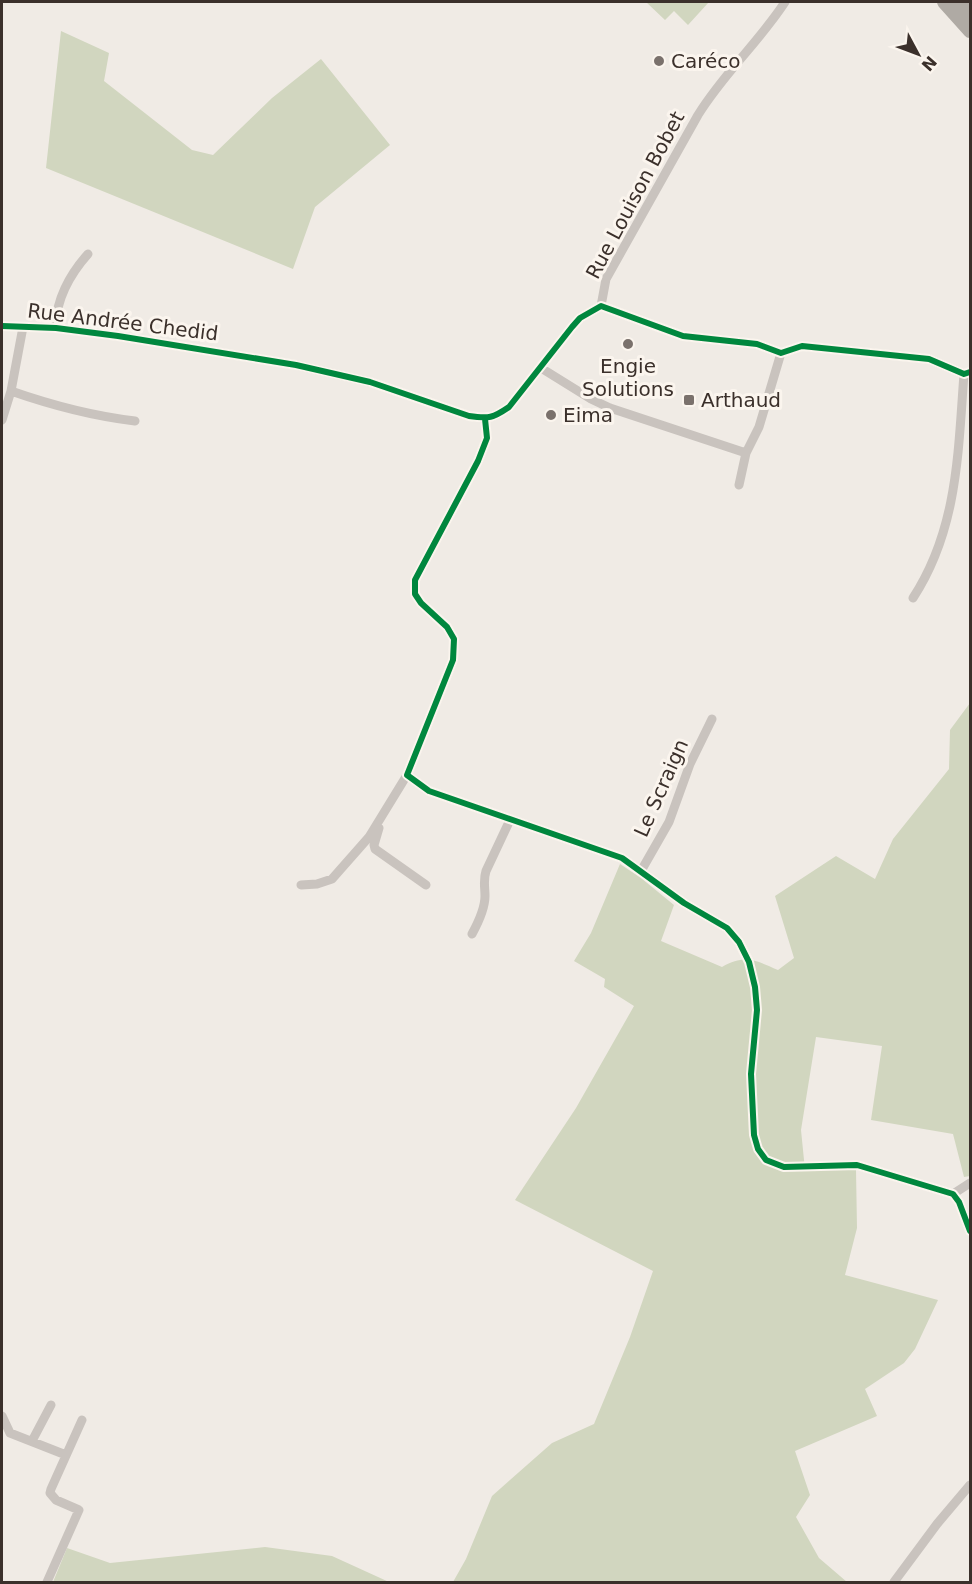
<svg xmlns="http://www.w3.org/2000/svg" width="972" height="1584" viewBox="0 0 972 1584" font-family="'DejaVu Sans',sans-serif">
	<rect width="100%" height="100%" fill="#f0ebe5"/>
	<path fill="#d1d6bf" d="M646,2H709L688,25L674,11L665,20Z
		M61,31L109,53L104,81L192,150L213,155L272,98L321,59L390,145L315,207L293,269L46,168Z
		M970,703V1176L964,1177L953,1134L871,1120L882,1046L816,1037L801,1130L805,1170H856L857,1228L845,1275L938,1300L915,1349L904,1363L865,1389L877,1416L795,1451L810,1495L796,1517L819,1558L847,1582H453L466,1559L492,1496L552,1443L594,1424L630,1337L653,1271L515,1200L576,1108L634,1006L604,987L605,979L574,961L591,933L620,864L641,878L674,905L661,941L722,967C745,954 755,960 778,970L794,958L775,896L836,856L875,879L893,839L949,769L950,730Z
		M265,1547L332,1556L389,1582H53L67,1548L110,1563Z"/>
	<g fill="none" stroke-linecap="round" stroke-linejoin="round">
		<path stroke="#c9c3be" stroke-width="9" d="M601,306L683,336L757,344L781,353L802,346L929,359L964,374L970,372
			M601,306L606,279L698,115C723,74 759,42 785,2
			M2,326L56,328L118,336L296,365L370,382L469,416C489,419 493,418 509,407L572,327L580,318L601,306
			M56,328C55,301 70,274 88,254
			M541,368L591,399L610,408L746,453L759,427L781,353
			M11,391C51,405 93,416 135,421
			M485,419L487,438L478,461L415,580V594L421,603L447,627L454,639L453,660L407,775L429,791L622,858L684,903L727,928L739,942L749,962L755,987L757,1010L751,1074L754,1135L758,1149L766,1160L784,1167L857,1165L953,1194L959,1202L970,1231
			M2,420L11,391L23,327
			M739,485L746,453
			M913,598C958,529 958,452 964,374
			M379,828L374,845L375,849L426,885
			M641,871L669,822L690,764L712,719
			M301,885L317,884L332,879L369,837L407,775
			M472,934C478,923 485,909 485,896C485,887 483,880 486,871L510,820
			M953,1194L970,1183
			M2,1416L10,1433L66,1455
			M32,1441L51,1405
			M47,1582L79,1510L56,1500L50,1493L51,1489L82,1420
			M894,1582L937,1524L970,1485"/>
		<path stroke="#afaaa4" stroke-width="14" d="M944,2L970,31
			M959,2L970,15"/>
		<g stroke="#fbf5ee" stroke-width="10">
			<path id="cycleway" d="M2,326L56,328L118,336L296,365L370,382L469,416C489,419 493,418 509,407L572,327L580,318L601,306L683,336L757,344L781,353L802,346L929,359L964,374L970,372
				M485,419L487,438L478,461L415,580V594L421,603L447,627L454,639L453,660L407,775L429,791L622,858L684,903L727,928L739,942L749,962L755,987L757,1010L751,1074L754,1135L758,1149L766,1160L784,1167L857,1165L953,1194L959,1202L970,1231"/>
		</g>
		<use href="#cycleway" stroke="#00873e" stroke-width="6"/>
	</g>
	<g fill="#7a716c" stroke="#fbf5ee" stroke-width="2">
		<circle cx="659" cy="61" r="6"/>
		<circle cx="628" cy="344" r="6"/>
		<rect x="683" y="394" width="12" height="12" rx="3"/>
		<circle cx="551" cy="415" r="6"/>
	</g>
	<g text-anchor="middle" dominant-baseline="central" stroke-width="6" stroke-linejoin="round" paint-order="stroke">
		<g font-size="20" fill="#3b302b" stroke="#fbf5ee" text-anchor="start">
			<text x="671" y="61">Caréco</text>
			<text x="628" y="366" text-anchor="middle">Engie<tspan x="628" dy="23">Solutions</tspan></text>
			<text x="701" y="400">Arthaud</text>
			<text x="563" y="415">Eima</text>
		</g>
		<g font-size="20" fill="#3b302b" stroke="#fbf5ee">
			<text transform="translate(635 195) rotate(-62)">Rue Louison Bobet</text>
			<text transform="translate(123 322) rotate(7)">Rue Andrée Chedid</text>
			<text transform="translate(661 788) rotate(-66)">Le Scraign</text>
		</g>
	</g>
	<rect width="972" height="1584" fill="none" stroke="#3b302b" stroke-width="6"/>
	<g transform="translate(918 54) rotate(131)" stroke="#fbf5ee" stroke-width="4.5" paint-order="stroke">
	<path d="M0-4.5L10 22L0 15L-10 22Z" fill="#3b302b"/>
	<text y="-9" font-size="16" font-weight="bold" text-anchor="middle" fill="#3b302b">N</text>
	</g>
</svg>
